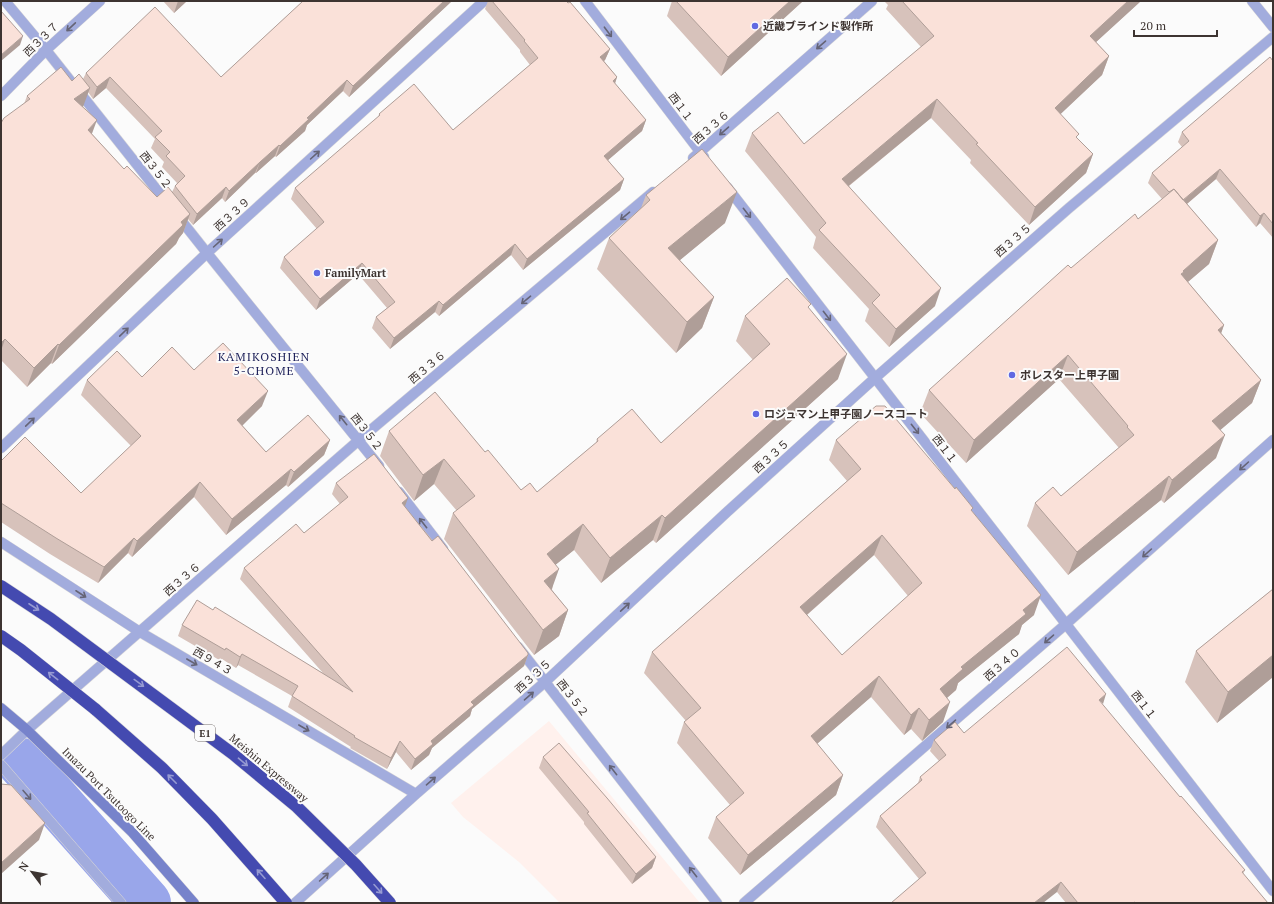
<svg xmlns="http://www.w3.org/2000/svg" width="1274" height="904" viewBox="0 0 1274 904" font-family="'PT Serif','Noto Sans JP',serif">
	<rect width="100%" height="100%" fill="#fbfbfb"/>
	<path fill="#fff1ed" d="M549,721L700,903L571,902L560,903L519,862L463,817L451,803Z"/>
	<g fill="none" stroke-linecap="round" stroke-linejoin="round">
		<path stroke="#99a6ea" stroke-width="50" d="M22,763L146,903"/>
		<g stroke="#d9d7d7" stroke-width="11">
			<path id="street" d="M5,1L46,50L207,253L379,466
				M585,1L704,157
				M1252,1L1273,27
				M1,96L46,50L100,1
				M693,158L872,1
				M727,187L1273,891
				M1,448L207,253L484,1
				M399,492L443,549
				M1,542L140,632L416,794
				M518,647L717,903
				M1,755L27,730L359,440L653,192
				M1,765L121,903
				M295,903L416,794L545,682L727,512L875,378L1069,208L1273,37
				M744,903L1066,624L1273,440"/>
		</g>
		<g stroke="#d9d7d7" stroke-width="11">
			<path id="secondary" d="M1,708L27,730L132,832L194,903"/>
		</g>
		<g stroke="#d9d7d7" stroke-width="13">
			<path id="highway" d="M95,709L162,768L212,819L286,903"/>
		</g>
		<use href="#street" stroke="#a2acdd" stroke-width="10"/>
		<use href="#secondary" stroke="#7783cb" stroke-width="10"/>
		<use href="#highway" stroke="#444ab0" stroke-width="12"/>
		<g stroke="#d9d7d7" stroke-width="13" stroke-linecap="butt">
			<path id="highway-bridge" d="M1,586L51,619L233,754L297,807L356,865L390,903
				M1,636L21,650L95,709"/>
		</g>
		<use href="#highway-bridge" stroke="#444ab0" stroke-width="12"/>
	</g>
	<path fill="#d7c2bb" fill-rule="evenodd" d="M163,1H187L174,13Z
		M303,1H452L349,97L343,91L307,125L305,131L276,157L275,156L256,173H255L225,202L222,198L193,225L188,219L183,233L179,238L176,244L52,364L51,363L27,387L1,360V123L24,104L27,96L72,81L83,79L86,73L221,77ZM106,88L155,139L151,148L164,162L162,167L177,183L175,186L172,192L157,197L124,169L92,134L82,107L88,92L93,99Z
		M488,1H566L610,49L605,60L604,61L617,77L615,84L646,120L642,131L608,160L624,179L620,190L523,270L511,255L439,316L435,312L390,349L372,328L376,317L387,308L358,274L316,310L280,268L284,257L317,229L291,199L295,188L378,118L379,114L453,130L530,65L520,52V50L485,9Z
		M672,1H803L721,76L667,16Z
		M884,1H1141L1096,42L1109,56L1102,75L1060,114L1078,139L1093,154L1086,173L1029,225L970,163L971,160L931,118L849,186L935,306L889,347L865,321L869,309L813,248L816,237L745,151L752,133L804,144L921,47L886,9L888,5Z
		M1273,61V238L1260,223L1256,227L1216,179L1187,204L1218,240L1209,264L1188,282L1224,325L1221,333L1261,380L1252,403L1220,430L1216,458L1164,503L1161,500L1068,575L1027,526L1035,503L1061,496L1119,448L1059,379L966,463L920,413L929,390L1071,268L1138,219L1162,199L1148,183L1152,173L1182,147L1178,142L1182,132Z
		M646,195L725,223L680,260L714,297L702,328L676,353L597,269L609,238L641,208Z
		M809,309L838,379L656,543L653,540L601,583L574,550L556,564L552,590L568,610L559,636L534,655L444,539L453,513L457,511L434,484L414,501L380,456L389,431L485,452L521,490L537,492L596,443L597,439L661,443L753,360L736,341L745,316Z
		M194,370L262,406L242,425L266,452L330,440L324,455L288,487L286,485L226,535L194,497L132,557L128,553L98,583L50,554L1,522V461L81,493L131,446L81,395L87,380L142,377Z
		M836,440L972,512L1034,615L1022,625L1019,634L958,683L956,690L947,698L943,722L922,741L911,729L904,735L871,697L817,744L843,775L836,795L740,875L708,838L716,817L730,805L677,743L684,722L686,721L644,673L652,652L847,481L829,460ZM874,555L908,596L842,655L807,615Z
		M336,483L405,507L528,655L524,666L472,709L470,716L432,748L429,755L411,770L396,752L387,769L350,748L351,747L288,707L292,696L238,665L236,668L222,659L221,661L178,636L182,625L213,610L323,673L240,579L244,568L304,533L340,504L332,494Z
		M1273,589V677L1217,723L1185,682L1196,651Z
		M1102,705L1180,797L1245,870L1243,874L1268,903H1066L1057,892L919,879L876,827L880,816L918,783L920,777L939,761L930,751L934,740L964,733Z
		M543,757L656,857L652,868L632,884L584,824V822L539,768Z"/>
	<path fill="#af9e98" d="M178,1H187L174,13Z
		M444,1H452L349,97L353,86Z
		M790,1H803L721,76L728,57Z
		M1128,1H1141L1083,54L1090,36Z
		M23,36L20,45L1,61V55Z
		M610,49L605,60L596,68L600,57Z
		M1109,56L1102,75L1048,126L1055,108Z
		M110,77L106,88L93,99L97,87Z
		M617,77L613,89V81Z
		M347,80L343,91L307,125L305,131L276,157L280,146L307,118Z
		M90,88L83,107L68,119L74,99Z
		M937,99L931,118L835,197L842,179Z
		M97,120L90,139L88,130Z
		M646,120L642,131L600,167L604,156Z
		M279,145L275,156L256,173L260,162Z
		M1093,154L1086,173L1029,225L1035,207Z
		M260,162L255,173L225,202L229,191Z
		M1220,169L1216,179L1175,214L1179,204Z
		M624,179L620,190L523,270L527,259Z
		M226,187L222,198L193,225L197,214Z
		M737,192L725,223L657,279L668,248Z
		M1264,213L1260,223L1256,227L1260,216Z
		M190,214L183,233L179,238L176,244L52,364L59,345L181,222Z
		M1218,240L1209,264L1176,292L1173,297L1183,271Z
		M515,244L511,255L439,316L443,305Z
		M362,263L358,274L316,310L320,299Z
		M941,288L935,306L889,347L896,329Z
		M714,297L702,328L676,353L687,322Z
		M439,301L435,312L390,349L394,338Z
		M1224,325L1216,348L1218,330Z
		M5,339L1,351V343Z
		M58,344L51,363L27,387L34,368Z
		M847,354L838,379L656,543L665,518Z
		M1068,355L1059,379L966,463L974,440Z
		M1261,380L1252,403L1204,444L1212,421Z
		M268,391L262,406L232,436L237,420Z
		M1225,435L1216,458L1164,503L1172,480Z
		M330,440L324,455L288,487L294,472Z
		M444,459L434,484L414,501L423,475Z
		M291,469L286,485L226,535L232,519Z
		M1169,476L1161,500L1068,575L1077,552Z
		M200,482L194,497L132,557L137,541Z
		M408,498L404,509L402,503Z
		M662,515L653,540L601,583L610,558Z
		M583,524L574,550L538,579L547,554Z
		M882,535L874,555L793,627L800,607Z
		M134,538L128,553L98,583L104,567Z
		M559,569L550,594L544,581Z
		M1041,595L1034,615L1022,625L1019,634L958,683L956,690L933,710L940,689L961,667L1023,610Z
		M568,610L559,636L534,655L543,630Z
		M242,654L238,665L236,668L240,657Z
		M528,655L524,666L472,709L470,716L432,748L429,755L411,770L415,759L431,741L471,702Z
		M1273,655V677L1217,723L1228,692Z
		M879,676L871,697L803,756L811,736Z
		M1106,694L1103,704L1099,700Z
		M950,702L943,722L922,741L929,720Z
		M919,708L911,729L904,735L911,715Z
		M400,741L396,752L387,769L391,758Z
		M843,775L836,795L740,875L748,855Z
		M45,823L39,840L1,874V863Z
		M656,857L652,868L632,884L636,874Z
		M1061,882L1057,892L1043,903H1034Z"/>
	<path fill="#fae1d9" stroke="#af9e98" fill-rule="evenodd" d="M303,1H444L353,86L347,80L307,118L309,119L280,146L279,145L260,162L229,191L226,187L197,214L175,186L185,176L166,156L170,152L155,137L162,131L110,77L97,87L86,73L155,7L221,77Z
		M492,1H566L568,3L570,2L610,49L600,57L617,77L613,81L646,120L604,156L624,179L527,259L515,244L443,305L439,301L394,338L376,317L395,302L362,263L320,299L284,257L324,222L295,188L380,115L379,114L414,84L453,130L538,58L524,41L525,40Z
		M676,1H790L728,57Z
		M902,1H1128L1090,36L1109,56L1055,108L1079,134L1076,137L1093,154L1035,207L976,144L978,143L937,99L842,179L941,288L896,329L872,303L880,295L819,230L826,223L752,133L778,112L804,144L934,36Z
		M1,11L23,36L1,55Z
		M1270,57L1273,61V224L1264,213L1260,216L1220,169L1183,200L1174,189L1169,192L1152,173L1189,141L1182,132Z
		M61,67L72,81L79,74L90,88L74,99L97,120L88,130L124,169L127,166L157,197L168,187L190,214L181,222L183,225L59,345L58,344L34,368L5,339L1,343V123L4,118L30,99L27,96Z
		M702,149L737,192L668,248L714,297L687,322L609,238L650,200L646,195Z
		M1174,189L1218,240L1183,271L1184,272L1181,274L1224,325L1218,330L1261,380L1212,421L1225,435L1172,480L1169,476L1077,552L1035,503L1053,487L1061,496L1134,435L1127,427L1128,426L1068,355L974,440L929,390L1068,265L1071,268L1135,214L1138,219Z
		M787,278L811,304L808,307L847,354L665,518L662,515L610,558L583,524L547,554L559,569L544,581L568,610L543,630L453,513L475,496L444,459L423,475L389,431L435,392L485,452L488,450L521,490L530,483L537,492L598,441L597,439L632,409L661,443L770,344L745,316Z
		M223,343L268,391L237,420L266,452L308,415L330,440L294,472L291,469L232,519L200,482L137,541L134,538L104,567L56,538L1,503V461L25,437L81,493L141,436L87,380L117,351L142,377L172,347L194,370Z
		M876,406H885L955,489L956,487L973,508L971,510L1041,595L1023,610L1026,614L961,667L963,669L940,689L950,702L929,720L919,708L911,715L879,676L811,736L843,775L748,855L716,817L744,793L684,722L701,708L652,652L861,469L836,440ZM882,535L922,583L842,655L800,607Z
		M374,454L408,498L402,503L432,541L438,536L528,653V655L471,702L474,705L431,741L433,744L415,759L400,741L391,758L354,737L355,736L292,696L298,686L242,654L240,657L226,648L225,650L182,625L197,600L213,610L215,607L353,692L244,568L296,524L304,533L348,497L336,483Z
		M1273,589V655L1228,692L1196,651Z
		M1067,647L1106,694L1099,700L1180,797L1181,796L1245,870L1242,872L1268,903H1136L1135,902L1133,903H1078L1061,882L1034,903H891L926,873L880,816L922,780L920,777L946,755L934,740L955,722L964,733Z
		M559,743L607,798L656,857L636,874L587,813L589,812L543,757Z
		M1,784L11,785L45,823L1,863Z"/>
	<defs><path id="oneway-shaft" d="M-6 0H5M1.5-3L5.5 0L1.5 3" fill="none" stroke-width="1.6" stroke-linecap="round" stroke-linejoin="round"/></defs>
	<g stroke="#656476">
		<use href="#oneway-shaft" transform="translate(71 27) rotate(137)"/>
		<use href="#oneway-shaft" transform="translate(608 32) rotate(53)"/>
		<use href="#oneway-shaft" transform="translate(821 45) rotate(139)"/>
		<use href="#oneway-shaft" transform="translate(724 131) rotate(139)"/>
		<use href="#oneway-shaft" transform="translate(315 155) rotate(-42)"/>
		<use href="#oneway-shaft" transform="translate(747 213) rotate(52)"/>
		<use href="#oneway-shaft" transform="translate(625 216) rotate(140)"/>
		<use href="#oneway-shaft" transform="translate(218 243) rotate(-42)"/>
		<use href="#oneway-shaft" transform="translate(526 300) rotate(140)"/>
		<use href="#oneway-shaft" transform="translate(827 316) rotate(52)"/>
		<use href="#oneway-shaft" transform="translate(124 332) rotate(-44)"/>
		<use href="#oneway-shaft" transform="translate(343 420) rotate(-129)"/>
		<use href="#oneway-shaft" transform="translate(30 422) rotate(-44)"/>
		<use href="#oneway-shaft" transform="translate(915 429) rotate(52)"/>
		<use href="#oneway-shaft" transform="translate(1244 466) rotate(138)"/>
		<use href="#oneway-shaft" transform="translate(423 523) rotate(-128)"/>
		<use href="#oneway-shaft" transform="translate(1147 553) rotate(138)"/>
		<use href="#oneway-shaft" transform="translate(81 594) rotate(33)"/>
		<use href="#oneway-shaft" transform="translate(625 607) rotate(-43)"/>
		<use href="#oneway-shaft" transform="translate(1049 639) rotate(139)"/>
		<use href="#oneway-shaft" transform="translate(192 662) rotate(30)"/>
		<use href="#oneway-shaft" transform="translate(529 696) rotate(-41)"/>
		<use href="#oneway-shaft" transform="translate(951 724) rotate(139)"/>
		<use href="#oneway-shaft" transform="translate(304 728) rotate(30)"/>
		<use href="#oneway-shaft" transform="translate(613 770) rotate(-128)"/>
		<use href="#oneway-shaft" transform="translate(431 781) rotate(-41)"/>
		<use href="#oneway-shaft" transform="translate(27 795) rotate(49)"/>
		<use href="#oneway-shaft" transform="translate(693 872) rotate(-128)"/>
		<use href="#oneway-shaft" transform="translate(324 877) rotate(-42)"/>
	</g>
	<g stroke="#969ad2">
		<use href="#oneway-shaft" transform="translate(34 607) rotate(33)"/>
		<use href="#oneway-shaft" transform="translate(53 676) rotate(-142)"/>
		<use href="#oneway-shaft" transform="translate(139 683) rotate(36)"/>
		<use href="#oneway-shaft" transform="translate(243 762) rotate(40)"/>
		<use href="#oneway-shaft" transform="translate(172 779) rotate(-135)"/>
		<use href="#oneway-shaft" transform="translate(261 874) rotate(-132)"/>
		<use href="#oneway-shaft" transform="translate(378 889) rotate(48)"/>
	</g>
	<g fill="#606ae2" stroke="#fbfbfb" stroke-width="1.5">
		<circle cx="755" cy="26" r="4"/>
		<circle cx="317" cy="273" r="4"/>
		<circle cx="1012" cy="375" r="4"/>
		<circle cx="756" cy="414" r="4"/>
	</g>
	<g text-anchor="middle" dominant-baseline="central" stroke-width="4" stroke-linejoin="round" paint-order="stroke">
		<rect fill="#fbfbfb" stroke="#76706e" stroke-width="1" x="195" y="725" width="20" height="16" rx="3"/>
		<g font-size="10" font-weight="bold" fill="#3d3431">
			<text x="205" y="733">E1</text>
		</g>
		<g font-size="11" font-weight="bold" fill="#3d3431" stroke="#fbfbfb" text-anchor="start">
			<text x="763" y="26">近畿ブラインド製作所</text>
			<text x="325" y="273">FamilyMart</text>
			<text x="1020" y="375">ポレスター上甲子園</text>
			<text x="764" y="414">ロジュマン上甲子園ノースコート</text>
		</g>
		<g font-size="11" fill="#3d3431" stroke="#fbfbfb">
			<text transform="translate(41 39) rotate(-44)">西３３７</text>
			<text transform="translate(681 107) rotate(53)">西１１</text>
			<text transform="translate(711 127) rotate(-41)">西３３６</text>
			<text transform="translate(156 170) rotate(52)">西３５２</text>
			<text transform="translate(232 214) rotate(-42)">西３３９</text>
			<text transform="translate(1013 240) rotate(-41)">西３３５</text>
			<text transform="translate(427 367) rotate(-40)">西３３６</text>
			<text transform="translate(367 432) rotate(52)">西３５２</text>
			<text transform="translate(945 449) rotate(52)">西１１</text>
			<text transform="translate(771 456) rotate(-42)">西３３５</text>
			<text transform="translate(182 579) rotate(-41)">西３３６</text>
			<text transform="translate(213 661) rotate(30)">西９４３</text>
			<text transform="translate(1002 664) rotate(-41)">西３４０</text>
			<text transform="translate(533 676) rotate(-42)">西３３５</text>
			<text transform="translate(573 698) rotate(52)">西３５２</text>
			<text transform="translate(1144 705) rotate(52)">西１１</text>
			<text transform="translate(269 768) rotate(40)">Meishin Expressway</text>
			<text transform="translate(109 794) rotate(45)">Imazu Port Tsutoogo Line</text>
		</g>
		<g font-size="12" letter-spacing="1" fill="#1d2059" stroke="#fbfbfb">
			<text x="264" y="356">KAMIKOSHIEN<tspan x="264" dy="14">5-CHOME</tspan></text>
		</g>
	</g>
	<rect width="1274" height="904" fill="none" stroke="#3d3431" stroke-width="4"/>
	<g transform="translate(32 872) rotate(302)" stroke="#fbfbfb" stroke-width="3" paint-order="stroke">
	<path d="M0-3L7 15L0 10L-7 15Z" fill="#3d3431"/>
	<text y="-6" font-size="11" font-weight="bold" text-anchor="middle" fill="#3d3431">N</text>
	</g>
	<path d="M1134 30v6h83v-6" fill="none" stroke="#3d3431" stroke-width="2"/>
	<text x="1140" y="30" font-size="12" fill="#3d3431" stroke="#fbfbfb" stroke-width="3" paint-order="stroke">20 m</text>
</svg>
